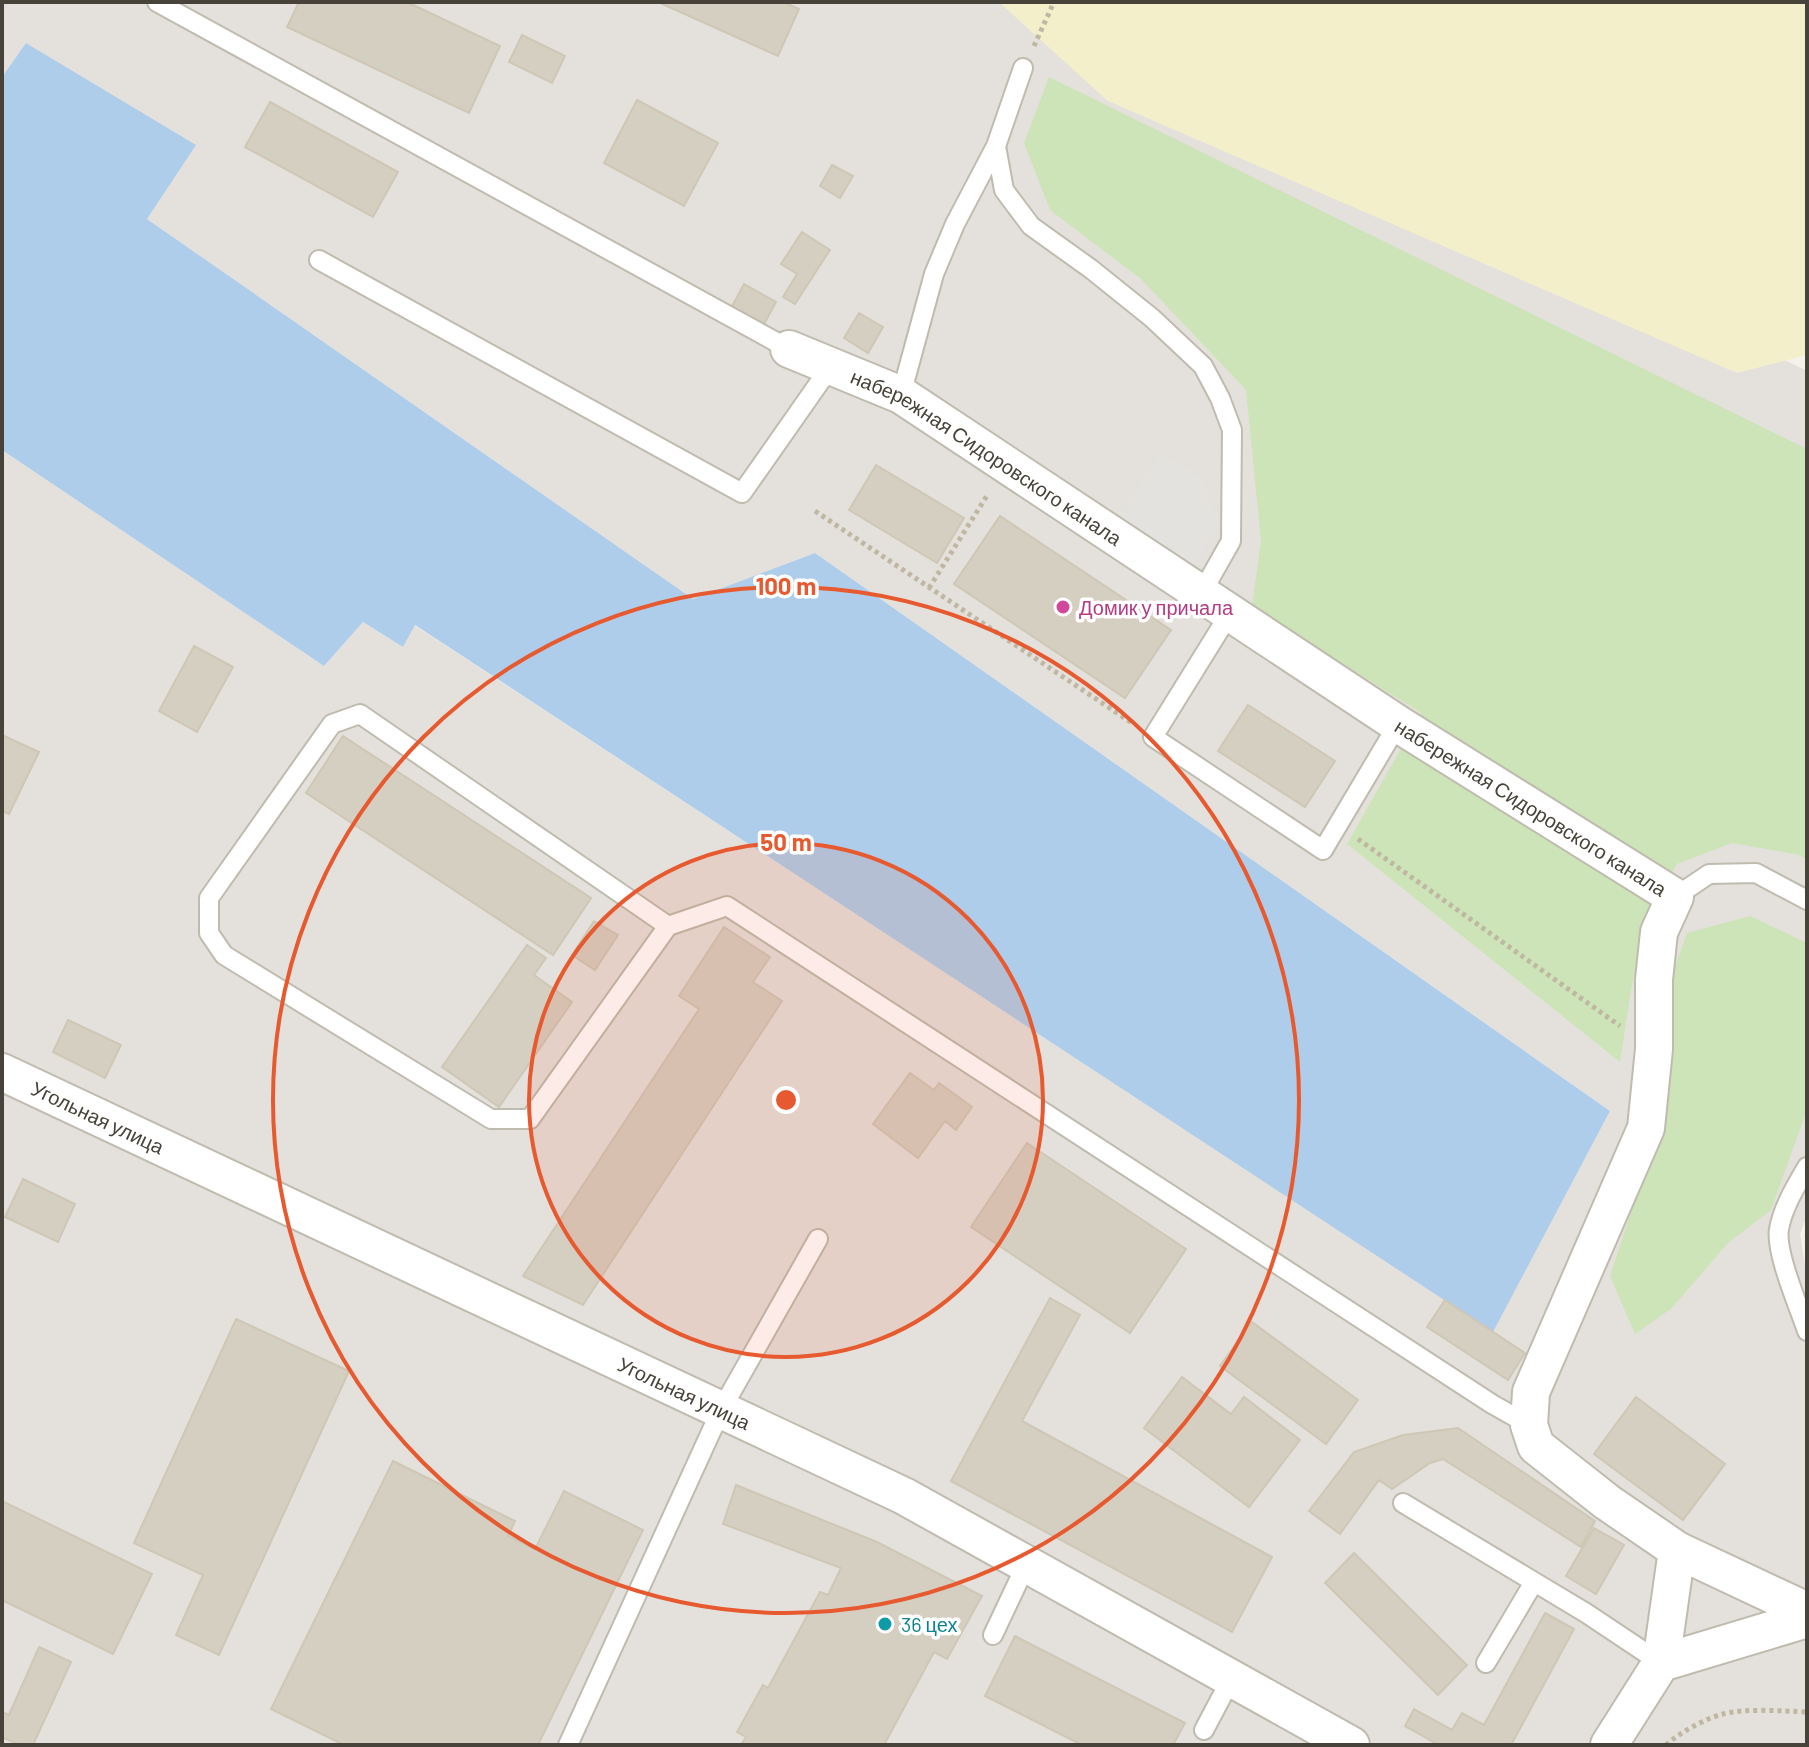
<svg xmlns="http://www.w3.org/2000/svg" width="1809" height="1747" viewBox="0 0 1809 1747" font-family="Barlow,sans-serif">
	<rect width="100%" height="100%" fill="#f4f2eb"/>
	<path fill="#e4e1dc" d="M2,2H1063L1807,371V1216L1800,1234L1807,1278V1745H2V450L324,666L363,622L403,647L414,625L1493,1331L1610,1111L815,553L694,600L147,219L195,146L26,43L2,77Z"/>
	<path fill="#cde4b8" d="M1049,77L1807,449V860L1799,855L1732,843L1677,864L1649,910L1632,985L1620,1062L1347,844L1421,713L1252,606L1261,541L1246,390L1141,279L1050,210L1024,143Z
		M1750,916L1807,943V1110L1771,1210L1728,1243L1672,1308L1635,1334L1610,1276L1664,1112L1672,975L1687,933Z"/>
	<path fill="#f4efcb" d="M999,2H1807V355L1737,373L1108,101Z"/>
	<path fill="#e3e2df" d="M1160,452L1202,478L1219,524L1189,573L1113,527Z"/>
	<path fill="#aecdeb" d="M26,43L196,145L147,219L693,599L815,553L1610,1111L1493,1332L415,625L403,647L363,622L324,666L2,450V77Z"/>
	<path fill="#d5cfc2" stroke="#cfc7b5" stroke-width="2" d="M299,2H407L500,46L469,113L287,27Z
		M658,2H783L799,9L778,56Z
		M522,35L565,56L552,83L509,62Z
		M637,100L718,143L684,206L604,163Z
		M270,102L398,172L373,217L245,147Z
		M832,165L853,176L840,198L820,186Z
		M802,232L830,250L795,304L783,297L797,274L781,264Z
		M744,284L776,302L763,326L731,308Z
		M859,313L883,327L868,353L844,338Z
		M876,465L964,518L937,563L849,510Z
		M1000,516L1171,630L1125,698L954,584Z
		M194,646L233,667L197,732L159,711Z
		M1248,705L1335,761L1305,807L1218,751Z
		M2,735L39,752L9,814L2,811Z
		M343,736L591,898L553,955L306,793Z
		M594,921L618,935L595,970L572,955Z
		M724,927L770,957L753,982L782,1001L583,1305L523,1276L699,1009L679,996Z
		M527,945L546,958L534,975L572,1002L499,1107L442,1067Z
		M68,1020L121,1045L105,1078L53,1052Z
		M910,1073L934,1090L939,1083L972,1107L956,1130L945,1121L918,1158L873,1124Z
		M1027,1143L1186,1249L1130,1333L971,1227Z
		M23,1179L75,1204L58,1242L5,1217Z
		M1050,1298L1080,1315L1022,1421L1272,1557L1232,1632L951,1481Z
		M1445,1300L1525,1353L1508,1380L1427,1327Z
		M236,1319L349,1371L219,1655L176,1635L203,1575L134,1543Z
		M1252,1322L1358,1400L1326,1444L1220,1366Z
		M1182,1377L1231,1414L1244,1397L1300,1440L1249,1507L1144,1428Z
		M1636,1397L1725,1464L1683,1520L1594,1454Z
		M1458,1428L1595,1521L1581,1547L1443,1459L1430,1463L1392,1489L1379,1480L1340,1534L1309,1511L1354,1452L1403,1435Z
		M393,1461L515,1521L508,1536L535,1549L564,1491L643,1530L538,1745H344L271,1709Z
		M736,1485L877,1542L982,1596L947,1659L934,1652L884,1745H741L746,1737L737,1732L763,1685L768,1688L820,1592L828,1595L841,1568L723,1524Z
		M2,1501L152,1574L113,1654L2,1600Z
		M1594,1528L1624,1545L1596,1594L1566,1576Z
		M1354,1553L1467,1665L1438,1695L1325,1583Z
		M1545,1613L1574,1629L1511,1745H1439L1405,1726L1414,1709L1452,1730L1462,1713L1484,1725Z
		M1015,1636L1185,1723L1173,1745H1082L985,1696Z
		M39,1647L71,1662L33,1745H20L2,1737V1712L9,1715Z"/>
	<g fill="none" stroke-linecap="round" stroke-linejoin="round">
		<g stroke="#bfbbae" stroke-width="22">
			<path id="lane" d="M157,2L789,349
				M996,146L1004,190L1031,226L1091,269L1152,318L1203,366L1220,398L1232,430L1231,541L1201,594
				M319,260L742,493L831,366
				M901,395L934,274L955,224L996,146L1023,68
				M1230,613L1153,737L1323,850L1398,724
				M1675,897L1709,874L1756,873L1807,900
				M668,926L360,714L332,724L209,898V933L224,955L491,1119H530L668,926L727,906L1492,1404L1529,1425
				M1807,1167C1796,1186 1783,1207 1779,1229C1775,1252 1799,1307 1807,1331
				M1403,1503L1586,1613L1661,1663
				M993,1635L1026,1565
				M1486,1663L1534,1582
				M1204,1730L1231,1679
				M568,1745L721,1410L818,1239"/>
		</g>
		<g stroke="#bfbbae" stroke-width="40">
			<g id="street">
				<path id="s1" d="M789,349L901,395L1398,724L1675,897L1659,932L1654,980V1049L1646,1128L1531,1392L1529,1425L1536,1446L1607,1502L1677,1550L1807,1611"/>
				<path id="s2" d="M2,1072L904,1496L1351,1745"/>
				<path d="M1661,1663L1677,1550"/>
				<path d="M1609,1745L1661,1663L1807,1619"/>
			</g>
		</g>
		<path stroke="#bfb7a1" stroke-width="5" stroke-dasharray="4 4" stroke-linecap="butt" d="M1034,46L1054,2
			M815,511L1132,723
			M929,588L988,494
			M1358,839L1620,1026
			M1666,1745C1679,1733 1704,1719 1723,1714C1746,1708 1783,1711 1807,1712"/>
		<use href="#lane" stroke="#fff" stroke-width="18"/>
		<use href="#street" stroke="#fff" stroke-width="36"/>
	</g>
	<circle cx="786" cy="1100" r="257" fill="#e75a30" fill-opacity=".12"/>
	<g fill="none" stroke="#e75a30" stroke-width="4">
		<circle cx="786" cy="1100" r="257"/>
		<circle cx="786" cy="1100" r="513"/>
	</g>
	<circle fill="#d1479c" stroke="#fff" stroke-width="3" cx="1063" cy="607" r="8"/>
	<circle fill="#0f9aa8" stroke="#fff" stroke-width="3" cx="885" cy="1624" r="8"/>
	<g text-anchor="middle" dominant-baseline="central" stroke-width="7" stroke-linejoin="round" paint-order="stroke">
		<g font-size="20" fill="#48433a" stroke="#fff">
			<text stroke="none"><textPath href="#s1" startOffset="226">набережная Сидоровского канала</textPath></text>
			<text stroke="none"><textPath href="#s1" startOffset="874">набережная Сидоровского канала</textPath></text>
			<text stroke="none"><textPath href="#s2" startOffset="106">Угольная улица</textPath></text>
			<text stroke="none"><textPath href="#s2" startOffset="754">Угольная улица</textPath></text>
		</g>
		<g font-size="20" fill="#b23c85" stroke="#fff" text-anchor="start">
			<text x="1079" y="607">Домик у причала</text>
		</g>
		<g font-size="20" fill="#0d838f" stroke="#fff" text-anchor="start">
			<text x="901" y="1624">36 цех</text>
		</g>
	</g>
	<circle cx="786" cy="1100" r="12" fill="#e75a30" stroke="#fff" stroke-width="4"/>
	<g font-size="24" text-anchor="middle" font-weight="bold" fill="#e75a30" stroke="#fff" stroke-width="7" stroke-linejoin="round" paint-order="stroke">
		<text x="786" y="595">100 m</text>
		<text x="786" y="851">50 m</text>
	</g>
	<rect width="1809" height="1747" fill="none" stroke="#48433a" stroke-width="8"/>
</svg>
